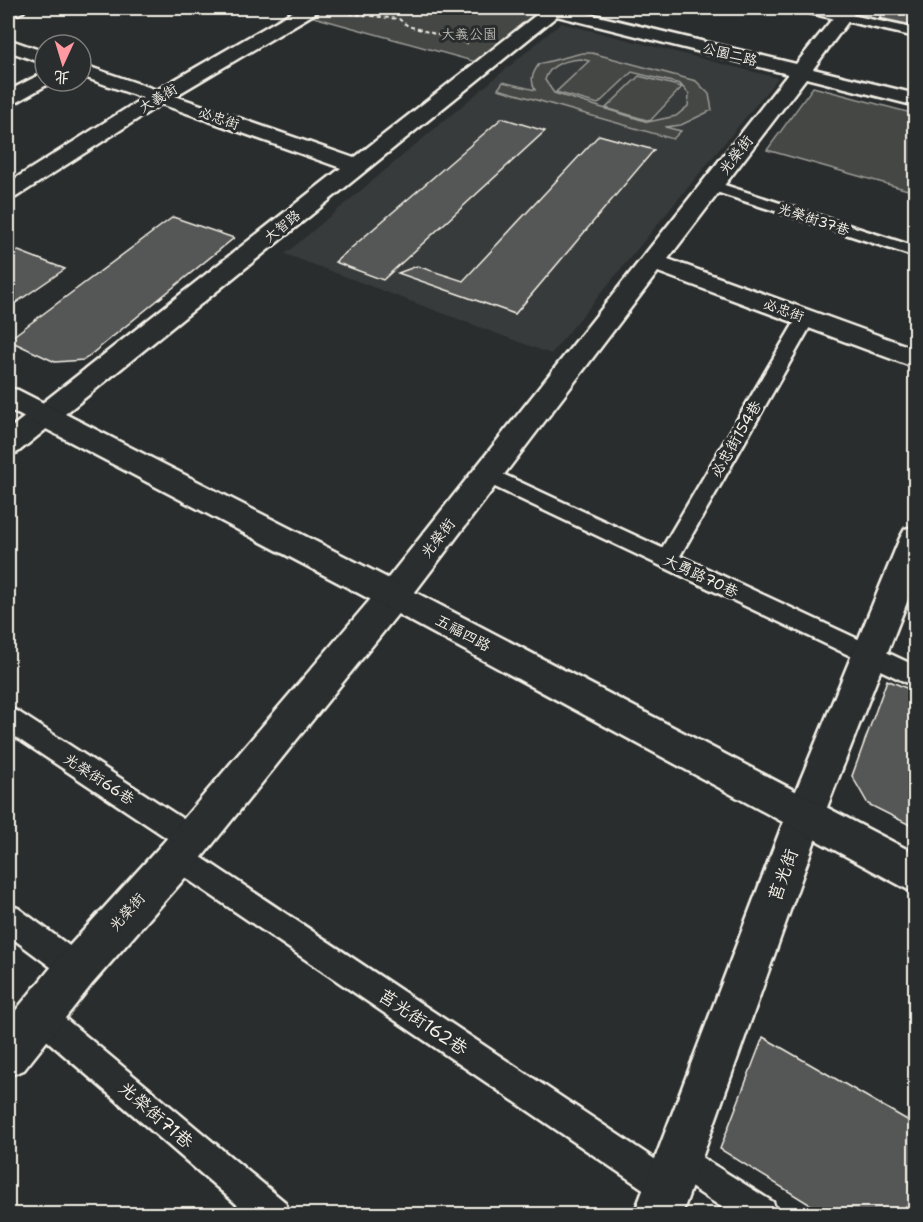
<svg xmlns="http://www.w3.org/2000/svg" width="923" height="1222" viewBox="0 0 923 1222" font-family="'Shantell Sans','LXGW WenKai TC',sans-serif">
	<rect width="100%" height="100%" fill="#2a2d2e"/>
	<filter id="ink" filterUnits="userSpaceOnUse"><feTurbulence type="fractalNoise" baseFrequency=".0167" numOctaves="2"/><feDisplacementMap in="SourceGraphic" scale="12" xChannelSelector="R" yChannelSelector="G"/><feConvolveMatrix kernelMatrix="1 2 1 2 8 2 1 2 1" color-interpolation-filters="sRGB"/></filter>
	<g filter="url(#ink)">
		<path fill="#373a3a" d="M561,23L778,78L551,354L285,254Z"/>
		<path fill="#444645" stroke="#9c9c96" stroke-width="1.5" fill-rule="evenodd" d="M281,8H503L536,15L476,62Z
			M582,53H592L696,81L709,94L712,110L681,125L665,127L681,131L673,139L498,89L503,82L535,90C530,80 532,74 539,64ZM581,59L589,61L556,92L598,104L632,72L680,84L689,94L688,106L676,116L648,122L554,93L545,80C549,64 566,60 581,59Z
			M639,76L682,87L650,121L606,108Z
			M813,87L915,114V192L767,150Z"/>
		<path fill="#555756" stroke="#f4f1e8" stroke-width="1.5" d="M886,8H916V26L879,18Z
			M502,118L545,131L383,280L335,262Z
			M599,135L654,150L515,314L398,273L417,266L463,281Z
			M173,217L234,238L84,360L55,362L8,340Z
			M8,247L65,269L8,308Z
			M887,680L916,692V828L868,804L852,776Z
			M763,1037L916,1125V1214H825L720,1149Z"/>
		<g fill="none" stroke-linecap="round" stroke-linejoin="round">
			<g stroke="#f4f1e8" stroke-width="5">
				<path id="lane" d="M799,8H819L916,29V37L805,12Z
					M712,181L916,247V257L707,189L704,186L707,183Z
					M806,312L812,314L815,318L680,556L916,666V687L480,480L477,475L480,470L487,468L494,470L662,548L797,318L800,314Z
					M8,708L17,711L200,830L204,839L200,848L192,851L665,1166L663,1161L668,1150L679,1145L690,1150L773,1202L777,1214H732L683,1182L685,1188L680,1199L669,1204L658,1199L168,866L164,857L168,848L176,844L8,732Z
					M8,904L18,908L87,959L91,969L87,979L77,983L67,979L8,935Z
					M39,1000L49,1005L285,1202L289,1214H248L29,1025L24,1015L29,1005Z"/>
			</g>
			<g stroke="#f4f1e8" stroke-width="5">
				<path id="street" d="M8,8H26L23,12L8,17Z
					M299,8H320L317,12L175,96L354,158L540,12L537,8H565L796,64L841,8H858L813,69L916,94V106L806,78L668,259L916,349V368L658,272L405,605L191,871L92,984L24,1070L8,1076V1020L62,954L163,843L381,587L788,74L557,16L18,452L8,455V430L341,168L161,104L16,197L8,199V183L143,98L81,76V64L157,90Z
					M8,39L45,52V64L8,51Z
					M45,72V81L52,82L15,103L8,105V91Z
					M916,526V579L824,815L682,1214H634L786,815L900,538L905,529Z"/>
			</g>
			<g stroke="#f4f1e8" stroke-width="5">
				<path id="secondary" d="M8,388L18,390L405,587L916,854V894L381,605L8,409Z"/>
			</g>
			<path stroke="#f4f1e8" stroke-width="2" stroke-dasharray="4 3" stroke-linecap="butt" d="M485,8L509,14
				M336,12L399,19L408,26L469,44"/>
			<use href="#lane" fill="#2a2d2e" fill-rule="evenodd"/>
			<use href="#street" fill="#2a2d2e" fill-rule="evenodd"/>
			<use href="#secondary" fill="#2a2d2e" fill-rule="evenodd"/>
		</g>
	</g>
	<g text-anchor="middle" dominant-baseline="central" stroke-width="6" stroke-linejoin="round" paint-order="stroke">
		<g font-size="14" fill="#b6b5af" stroke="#2a2d2e">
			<text x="469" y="34">大義公園</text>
		</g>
		<g font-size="14" fill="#f4f1e8" stroke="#2a2d2e">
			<text transform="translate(730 54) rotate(14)">公園二路</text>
			<text transform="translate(158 98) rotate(-31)">大義街</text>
			<text transform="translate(219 118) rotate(19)">必忠街</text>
			<text transform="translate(814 219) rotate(18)">光榮街37巷</text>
			<text transform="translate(282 226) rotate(-39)">大智路</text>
			<text transform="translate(784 310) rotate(20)">必忠街</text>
		</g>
		<g font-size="15" fill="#f4f1e8" stroke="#2a2d2e">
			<text transform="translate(736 155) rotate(-52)">光榮街</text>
			<text transform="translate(736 439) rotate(-60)">必忠街154巷</text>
			<text transform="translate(438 538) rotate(-52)">光榮街</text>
			<text transform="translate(701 576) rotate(25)">大勇路70巷</text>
			<text transform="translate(463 633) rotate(28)">五福四路</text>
			<text transform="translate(99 779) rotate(33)">光榮街66巷</text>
			<text transform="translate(127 912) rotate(-48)">光榮街</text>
		</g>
		<g font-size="18" fill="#f4f1e8" stroke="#2a2d2e">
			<text transform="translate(783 875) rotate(-70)">莒光街</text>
			<text transform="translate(423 1022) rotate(34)">莒光街162巷</text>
			<text transform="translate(156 1115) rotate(41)">光榮街71巷</text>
		</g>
	</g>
	<rect width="923" height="1222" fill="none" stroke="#2a2d2e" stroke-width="30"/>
	<rect x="15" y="15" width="893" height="1192" fill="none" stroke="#f4f1e8" stroke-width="2" filter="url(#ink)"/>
	<g transform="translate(63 63) rotate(184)"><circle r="28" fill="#2a2d2e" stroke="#7b7b78" stroke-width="1.5"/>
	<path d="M0-4.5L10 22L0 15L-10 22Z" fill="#ff9aa2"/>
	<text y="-9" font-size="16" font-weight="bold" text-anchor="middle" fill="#f4f1e8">北</text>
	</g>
</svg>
